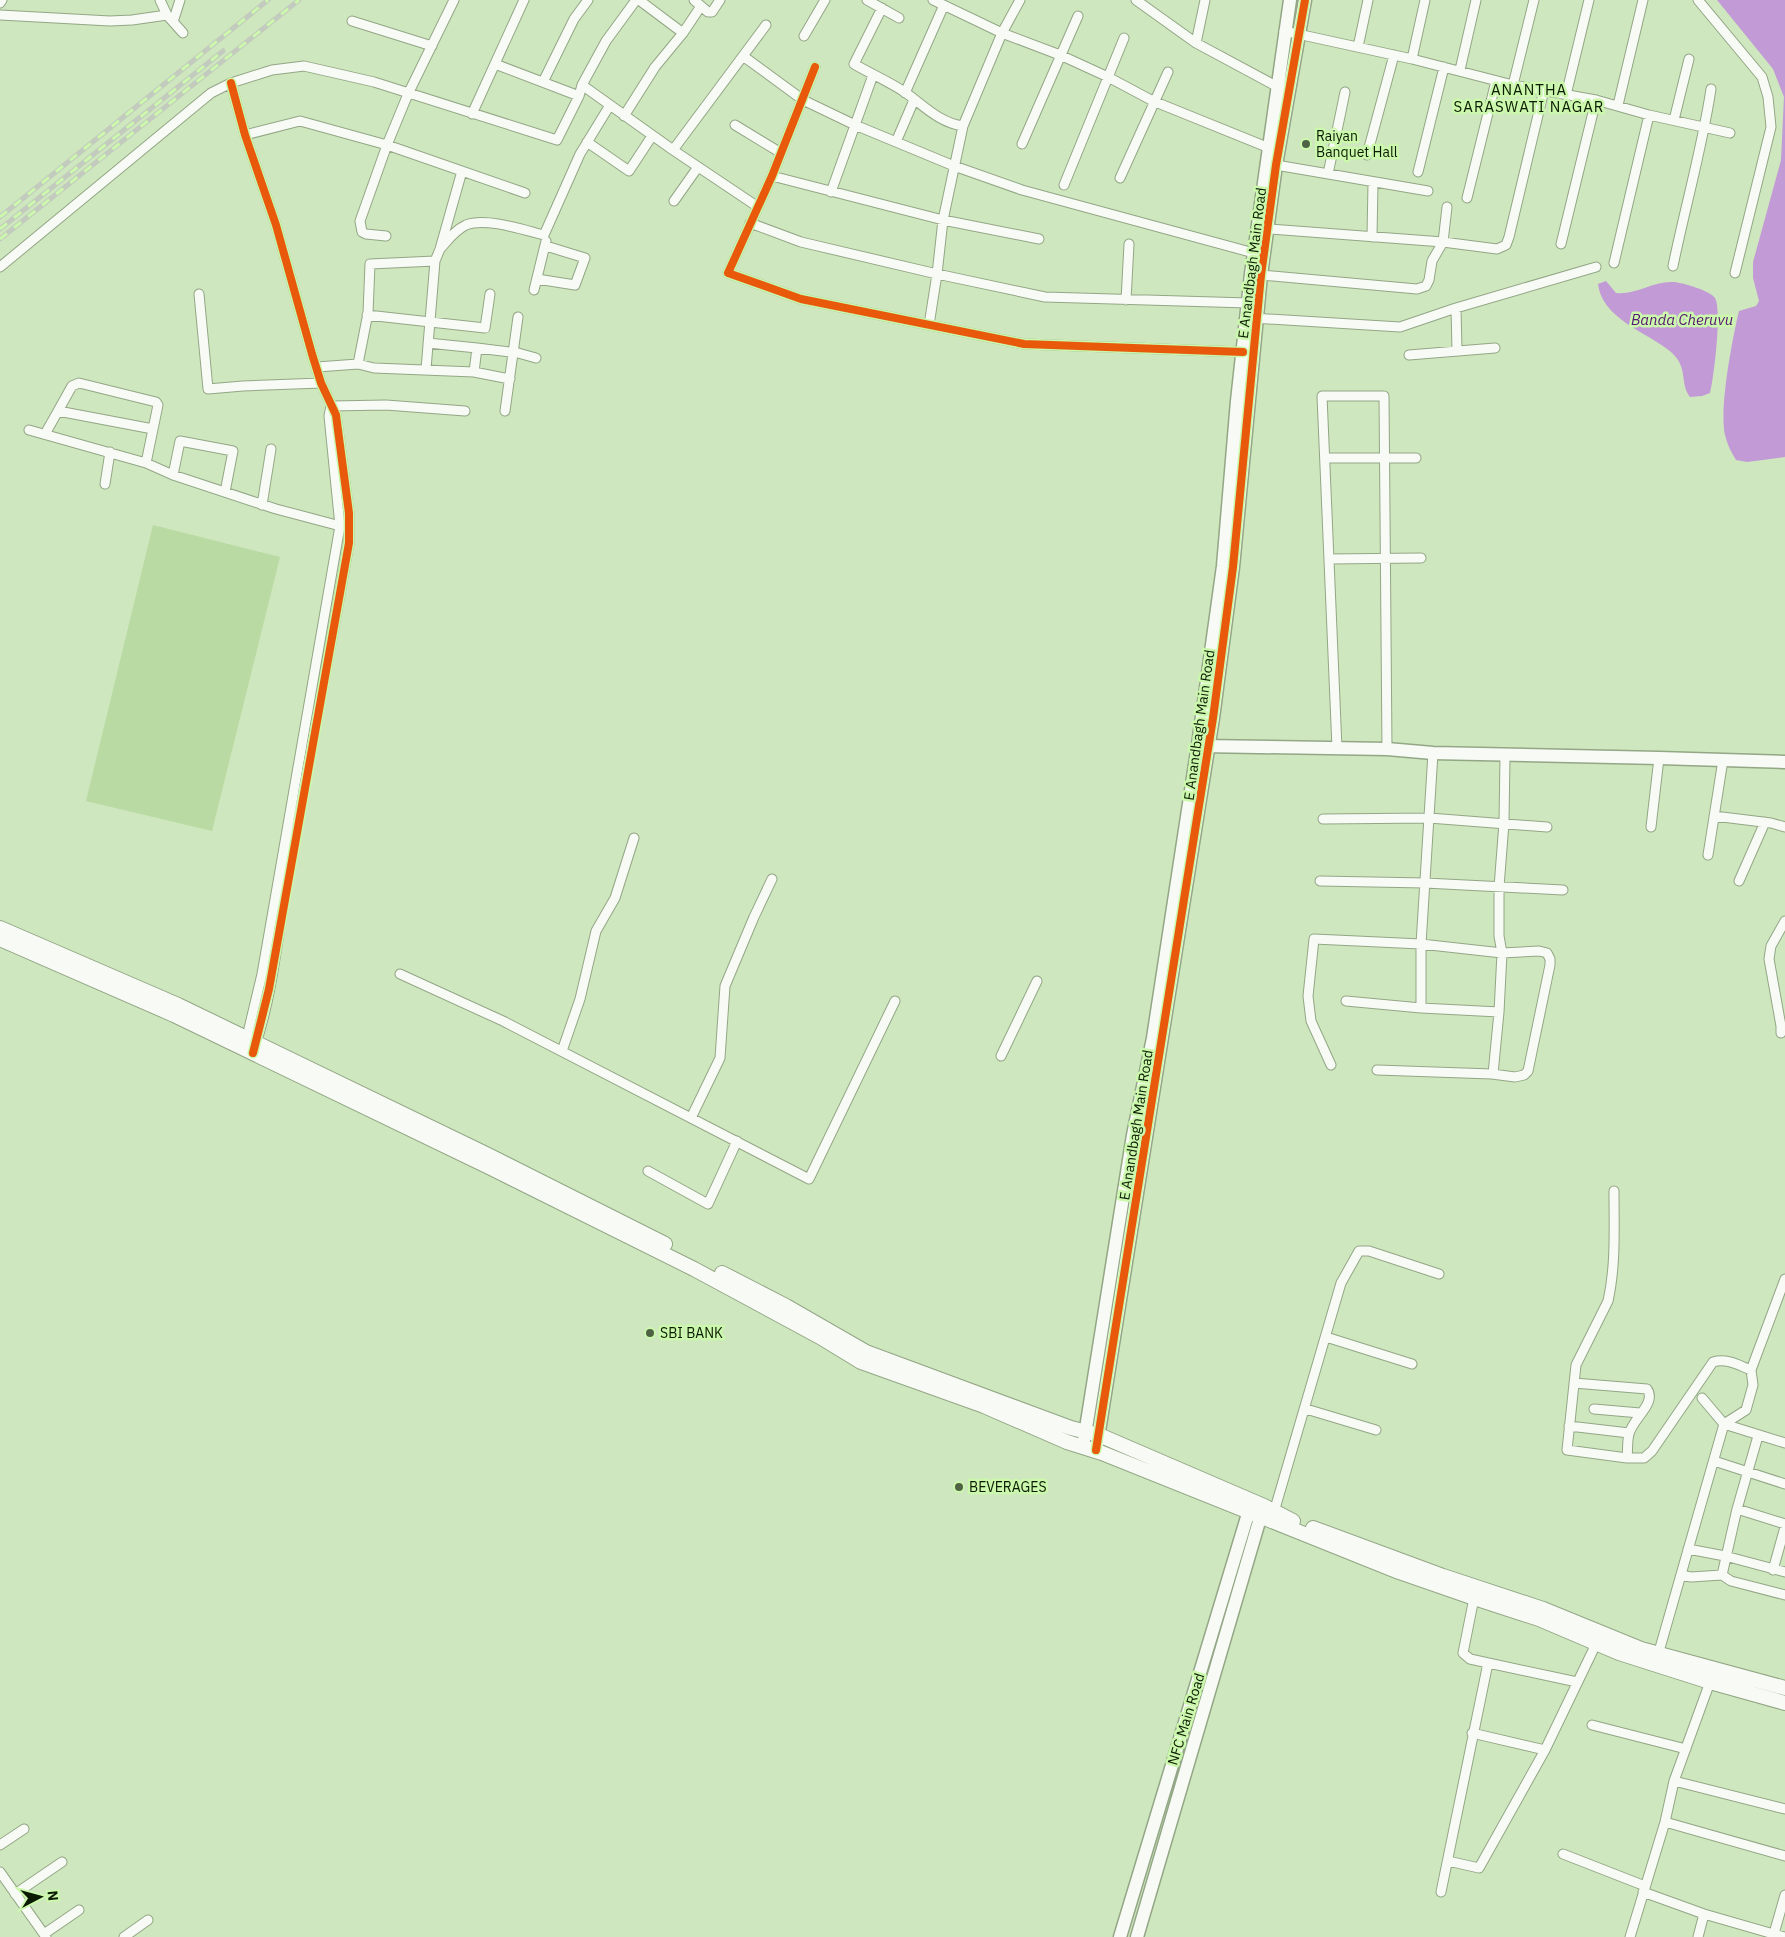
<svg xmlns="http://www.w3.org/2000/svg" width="1785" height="1937" viewBox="0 0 1785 1937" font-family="'IBM Plex Sans',sans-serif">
	<rect width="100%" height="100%" fill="#cee7be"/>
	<path fill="#b9daa2" d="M153,525L280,557L212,831L86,801Z"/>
	<path fill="#c29bd6" d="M1717,0H1785V457L1747,462L1736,460C1731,452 1727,444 1725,435C1719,409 1732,340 1739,311L1756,306L1759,301L1753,278V262L1781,160L1784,97L1773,69Z
		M1606,281L1616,293C1636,295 1653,281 1673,282C1681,282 1711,291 1715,298C1722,310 1714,378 1710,393L1702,396L1690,397C1679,382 1689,368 1671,352C1647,332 1602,319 1598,284Z"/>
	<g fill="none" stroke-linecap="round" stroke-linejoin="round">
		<g stroke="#93a686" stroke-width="11">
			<path id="street" d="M160,0L167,15L183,33
				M639,0L683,33
				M694,0L708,12H712L720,0
				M867,0L899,18
				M933,0L1002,33L1060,55L1108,77L1153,101L1274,150
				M1136,0L1196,43L1276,86
				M1698,0L1762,77L1768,97L1771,127L1735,273
				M0,3L2,0
				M882,8L854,64C871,74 890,82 906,93C924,106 940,123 963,126
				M0,15L110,21L132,20L167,15
				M352,21L432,46
				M173,22L180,0
				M1284,31L1412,59L1513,85L1596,100L1649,115L1730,133
				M804,36L825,0
				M1196,43L1205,0
				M1358,47L1368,0
				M743,56L803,100L855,125L954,166L1022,190L1254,253
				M1412,59L1425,0
				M495,64L579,96
				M815,67L772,176L728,273L801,299L1024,344L1243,352
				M1460,70L1476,0
				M543,82L574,19L588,0
				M231,83L245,135L276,225L312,354L321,383L336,415L349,513V543C330,653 308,762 289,871C278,928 274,991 255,1046
				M582,85L673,150L758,207
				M1513,85L1534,0
				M905,93L944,5
				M1566,95L1589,0
				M1618,105L1643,0
				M472,114L524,0
				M624,116L655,67L683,33L701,6
				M1674,120L1689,59
				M735,125L781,153
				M245,135L300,121L387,145L525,193
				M587,142L629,171L652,136
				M896,142L914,100
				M1022,144L1078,16
				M673,150L766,25
				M1367,155L1394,55
				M1276,165L1428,191
				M1418,172L1444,67
				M1328,174L1345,92
				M772,176L943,220L1039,239
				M1120,178L1168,72
				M1064,185L1124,38
				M831,192L873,75
				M1467,198L1496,81
				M674,201L698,167
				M750,223L801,242L937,274L1045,297L1248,303
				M1269,229L1443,242L1497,249L1506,245L1509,237L1544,90
				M386,236L366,234L362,232L360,221L387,145L408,94L454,0
				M1372,237L1373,183
				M1561,244L1596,100
				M440,249C448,240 455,230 466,225C485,217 524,230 544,235L580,154L610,105
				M1614,263L1649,115
				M1673,266C1685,207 1702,149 1711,89
				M0,267L211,93L231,83L272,70L304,66L374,82L557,140L579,96L582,85L606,41L636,0
				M1261,275L1417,289L1426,286L1429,280L1432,261L1443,242L1447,207
				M537,279L575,285L585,258L546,246
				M534,290L546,241
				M199,294L208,389L243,386L321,383
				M1126,300L1129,244
				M1456,308L1457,351
				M367,315L485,328L490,294
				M1253,318L1400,327L1456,308L1596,267
				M929,325L937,274L943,220L963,126L1002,33L1020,0
				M428,343L477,348
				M1409,355L1495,348
				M358,364L368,313L370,264L435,261
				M317,367L358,364L374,368L474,372L477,348L518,353L536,358
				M426,369L435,261L440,249L462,171
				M474,372L510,379
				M331,406L386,405L465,411
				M58,411L72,386L79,383L156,402L158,405L146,463
				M505,411L518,317
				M29,430L146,463L173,475L276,509L344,527
				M45,434L58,411L153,429
				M1325,458H1416
				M173,475L180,441L233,451L225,492
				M105,484L110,452
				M262,505L271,449
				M1329,559L1421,558
				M1337,748L1322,396H1384L1387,749
				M1714,816L1771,823L1785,827
				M1323,819L1429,818L1547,827
				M1651,827L1659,758
				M1708,855L1723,760
				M1320,881L1425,883L1563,890
				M1739,881L1765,822
				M400,974L503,1021L809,1179L895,1001
				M1346,1001L1421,1008L1499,1012
				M1421,1008V944L1433,753
				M1781,1033V1026L1769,959L1771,946L1785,921
				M246,1041L262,974L340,526L329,416L331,406
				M562,1051L580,999L596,931L615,898L634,838
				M1001,1056L1037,981
				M1331,1065L1311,1021L1308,996L1314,939L1421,944L1502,953L1539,951L1547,953L1550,959V965L1528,1071L1524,1075L1515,1077L1492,1074L1377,1070
				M1493,1074L1499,1012L1502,953L1499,936V887L1504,823L1505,755
				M691,1118L720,1058L725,986L754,917L772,879
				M648,1171L708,1204L737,1141
				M1614,1191C1614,1227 1616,1265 1608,1301L1576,1365L1567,1450L1627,1458H1644L1652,1451L1713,1362C1727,1358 1738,1365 1751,1370
				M1326,1337L1412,1364
				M1574,1383L1647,1389C1657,1403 1633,1418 1629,1434C1627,1441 1628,1450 1627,1458
				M1702,1398L1724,1424L1785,1443
				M1306,1409L1376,1430
				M1594,1409L1640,1413
				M1569,1426L1629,1433
				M1758,1436L1737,1509L1722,1575L1731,1581L1785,1595
				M1714,1461L1785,1484
				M1737,1509L1785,1524
				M1274,1512L1341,1283L1359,1251H1369L1439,1274
				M1688,1549L1725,1556L1785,1572
				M1773,1570L1785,1527
				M1681,1575L1691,1577L1722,1575
				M1474,1598L1463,1653L1470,1659L1577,1682
				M1658,1655L1724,1424L1746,1410L1753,1385L1751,1370L1785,1279
				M1592,1725L1686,1749
				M1472,1733L1545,1750
				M1674,1781L1785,1809
				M1665,1822L1785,1856
				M0,1845L24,1829
				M1563,1854L1645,1886
				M1448,1861L1479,1868L1545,1750L1596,1644
				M0,1872L46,1937
				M1441,1892L1488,1663
				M1643,1892L1704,1914L1784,1937
				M15,1894L62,1862
				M44,1934L79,1910
				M124,1937L148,1920
				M1630,1937L1665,1822L1674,1781L1710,1682
				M1698,1937L1704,1914
				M1773,1937L1785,1895"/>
		</g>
		<g stroke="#93a686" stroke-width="15">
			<path id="secondary" d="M1203,746L1387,749L1433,753L1659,758L1785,762
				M1083,1447L1133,1135L1153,1038L1198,745L1223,566L1237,401L1251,274L1290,0
				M1096,1450L1213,718L1233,567L1261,275L1276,165L1305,0
				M1120,1937L1251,1504
				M1137,1937L1263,1508"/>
		</g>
		<g stroke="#93a686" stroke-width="16">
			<path id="primary" d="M0,928L178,1005L486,1154L665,1244
				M0,939L174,1015L491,1168L694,1269L820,1337L861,1362L984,1406L1067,1442L1102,1453L1399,1572L1474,1598L1539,1619L1619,1653L1710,1682L1785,1703
				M722,1273L786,1306L866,1352L1071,1428L1099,1435L1264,1506L1293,1521
				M1313,1528L1443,1576L1543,1609L1641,1649L1785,1688"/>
		</g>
		<use href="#street" stroke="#f8fbf5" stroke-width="9"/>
		<use href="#secondary" stroke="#f8fbf5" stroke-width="12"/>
		<use href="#primary" stroke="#f8fbf5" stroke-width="14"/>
		<g stroke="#c3cabe" stroke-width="5">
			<path id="rail" d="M0,217L268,0
				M0,229L223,51
				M0,239L299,0"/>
		</g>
		<use href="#rail" stroke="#cbf8ad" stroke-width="3" stroke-dasharray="9" stroke-linecap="butt"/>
		<g stroke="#cbf8ad" stroke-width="11">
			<path id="cycleway" d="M815,67L772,176L728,273L801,299L1024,344L1243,352
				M231,83L245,135L276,225L312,354L321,383L336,415L349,513V543L269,989L253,1053
				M1096,1450L1213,718L1233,567L1261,275L1276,165L1305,0"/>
		</g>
		<use href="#cycleway" stroke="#e8590c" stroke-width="8"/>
	</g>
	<g fill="#4f6243" stroke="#cbf8ad" stroke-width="2">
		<circle cx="1306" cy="144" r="5"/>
		<circle cx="650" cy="1333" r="5"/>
		<circle cx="959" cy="1487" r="5"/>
	</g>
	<g text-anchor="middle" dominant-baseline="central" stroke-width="5" stroke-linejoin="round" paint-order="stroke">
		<g font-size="14" fill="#0b1b01" stroke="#cbf8ad" text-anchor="start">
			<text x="1316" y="136">Raiyan<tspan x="1316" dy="16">Banquet Hall</tspan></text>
			<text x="660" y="1333">SBI BANK</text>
			<text x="969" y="1487">BEVERAGES</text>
		</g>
		<g font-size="14" fill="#0b1b01" stroke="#cbf8ad">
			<text transform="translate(1252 263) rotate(-83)">E Anandbagh Main Road</text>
			<text transform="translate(1199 725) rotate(-82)">E Anandbagh Main Road</text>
			<text transform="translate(1136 1125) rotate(-81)">E Anandbagh Main Road</text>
			<text transform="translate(1186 1719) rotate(-73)">NFC Main Road</text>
		</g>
		<g font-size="15" letter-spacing="1" fill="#0b1b01" stroke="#cbf8ad">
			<text x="1529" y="89">ANANTHA<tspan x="1529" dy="17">SARASWATI NAGAR</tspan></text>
		</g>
		<g font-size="15" font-style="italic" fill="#561671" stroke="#cbf8ad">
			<text x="1682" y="319">Banda Cheruvu</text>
		</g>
	</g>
	<g transform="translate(40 1897) rotate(84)" stroke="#cbf8ad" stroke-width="4" paint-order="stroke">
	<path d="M0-4L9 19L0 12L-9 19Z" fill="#0b1b01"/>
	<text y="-8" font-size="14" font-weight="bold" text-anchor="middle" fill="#0b1b01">N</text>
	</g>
</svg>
